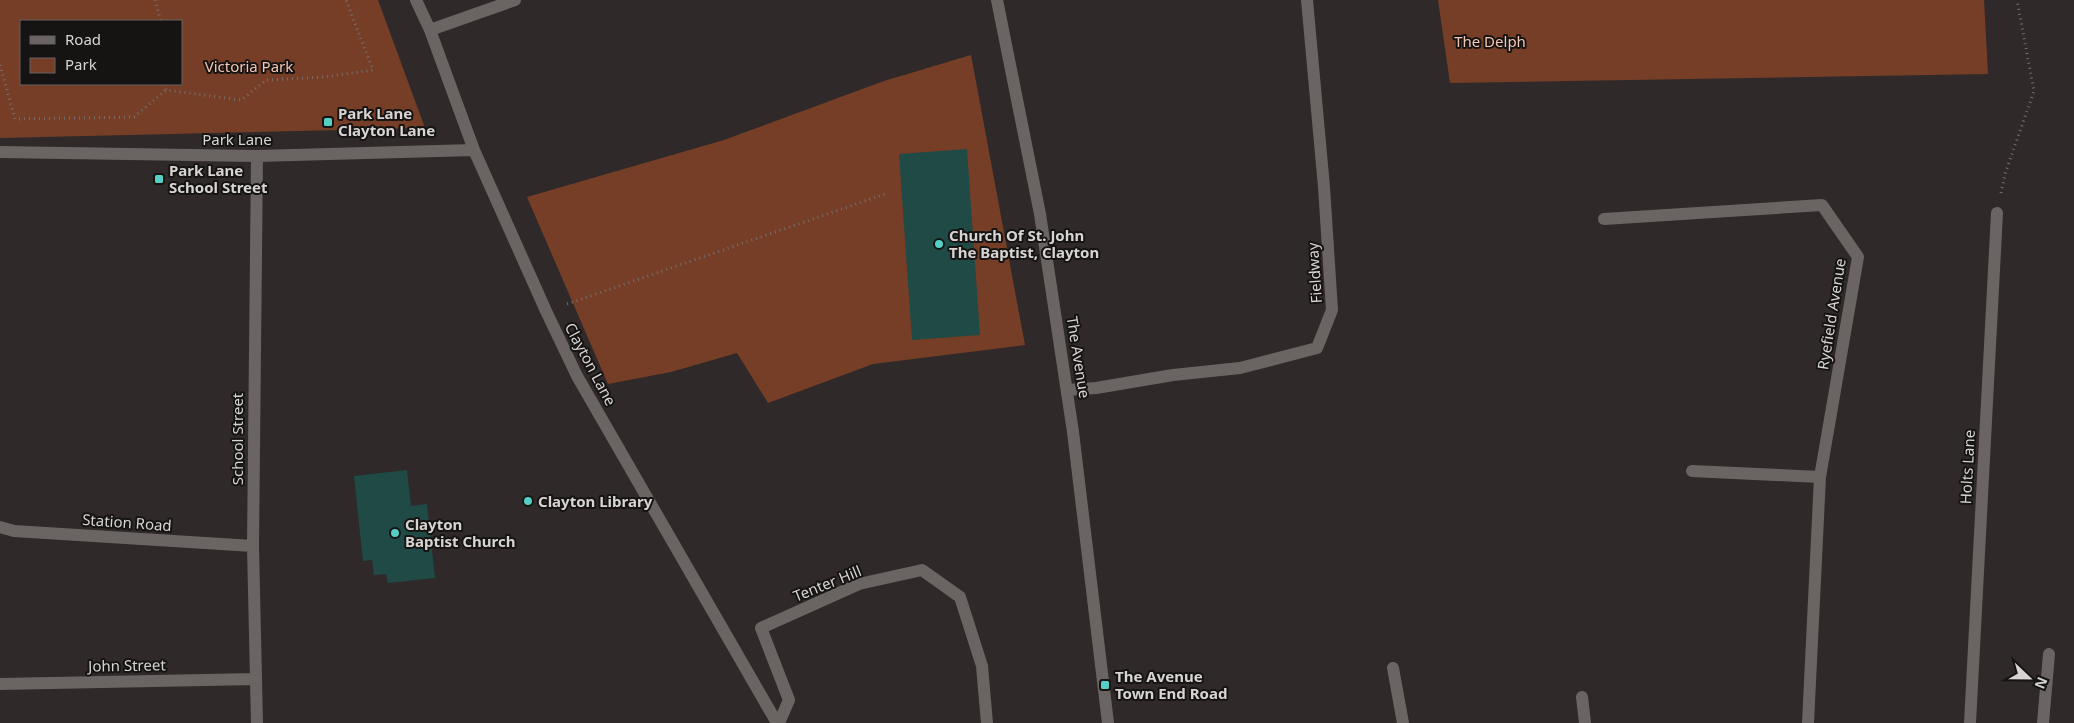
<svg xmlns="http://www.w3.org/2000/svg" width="2074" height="723" viewBox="0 0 2074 723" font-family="'Noto Sans',sans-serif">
	<rect width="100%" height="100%" fill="#2f2a29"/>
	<path fill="#763e27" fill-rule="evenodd" d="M0,0H378L425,128L0,138ZM21,21H181V84H21Z
		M1438,0H1984L1988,74L1450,83Z
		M971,55L1025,345L873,364L768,403L737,353L671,372L608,384L527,197L724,140L884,81Z"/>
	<path fill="#204a46" d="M967,149L980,335L912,340L899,154Z
		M407,470L411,506L427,504L435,578L388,583L386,574L374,575L372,560L363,561L354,476Z"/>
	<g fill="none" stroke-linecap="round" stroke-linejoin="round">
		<path stroke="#746f6e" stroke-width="3" stroke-dasharray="1 4" stroke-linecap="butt" d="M155,0L161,21
			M0,65L15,119L134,117L166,90
			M164,84L166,90L241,100L266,80L324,77L373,70L346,0
			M2001,193L2005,174L2034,91L2017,0
			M567,304L885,194"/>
		<path stroke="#6a6562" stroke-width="12" d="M779,723L789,700L761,628L859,584L922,570L960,597L982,666L987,723"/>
		<path stroke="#6a6562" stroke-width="12" d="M416,0L430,30L474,150L546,311L577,376L777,723
			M997,0L1040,214L1073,432L1108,723
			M430,30L515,0
			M0,152L257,156L474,150
			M257,156L253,546L257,723
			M1604,219L1822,205L1858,257L1820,477L1808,723
			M1067,390L1096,388L1173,375L1240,368L1317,348L1332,310L1324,187L1307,0
			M1692,471L1820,477
			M0,527L14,531L253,546
			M1393,668L1403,723
			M0,684L256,679
			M1582,697L1585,723
			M1970,723L1997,213
			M2043,723L2049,654"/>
	</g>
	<g fill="#55cec4" stroke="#161413" stroke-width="2">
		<rect x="323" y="117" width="10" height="10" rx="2.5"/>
		<rect x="154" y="174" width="10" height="10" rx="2.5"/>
		<circle cx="939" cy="244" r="5"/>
		<circle cx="528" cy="501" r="5"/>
		<circle cx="395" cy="533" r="5"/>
		<rect x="1100" y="680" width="10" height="10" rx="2.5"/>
	</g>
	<g text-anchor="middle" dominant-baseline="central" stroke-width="4" stroke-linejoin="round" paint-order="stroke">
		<g font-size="15" fill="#f4c5b2" stroke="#161413">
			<text x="1490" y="41">The Delph</text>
			<text x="249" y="66">Victoria Park</text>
		</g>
		<g font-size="15" font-weight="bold" fill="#d8d4d3" stroke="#161413" text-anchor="start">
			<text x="338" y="113">Park Lane<tspan x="338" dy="17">Clayton Lane</tspan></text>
			<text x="169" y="170">Park Lane<tspan x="169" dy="17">School Street</tspan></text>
			<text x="949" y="235">Church Of St. John<tspan x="949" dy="17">The Baptist, Clayton</tspan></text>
			<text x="538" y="501">Clayton Library</text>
			<text x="405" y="524">Clayton<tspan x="405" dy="17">Baptist Church</tspan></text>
			<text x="1115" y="676">The Avenue<tspan x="1115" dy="17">Town End Road</tspan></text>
		</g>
		<g font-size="15" fill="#d8d4d3" stroke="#161413">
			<text x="237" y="139">Park Lane</text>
			<text transform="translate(1314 273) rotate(-94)">Fieldway</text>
			<text transform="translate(1831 314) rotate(-81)">Ryefield Avenue</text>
			<text transform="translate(1079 357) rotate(81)">The Avenue</text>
			<text transform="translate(591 364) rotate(62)">Clayton Lane</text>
			<text transform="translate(237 439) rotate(-90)">School Street</text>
			<text transform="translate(1967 467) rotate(-87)">Holts Lane</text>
			<text transform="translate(127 522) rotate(4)">Station Road</text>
			<text transform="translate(827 583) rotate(-22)">Tenter Hill</text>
			<text transform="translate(127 665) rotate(-1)">John Street</text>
		</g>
	</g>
	<rect x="20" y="20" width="162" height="65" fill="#161413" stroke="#646160"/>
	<rect x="30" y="36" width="25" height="8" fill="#6a6562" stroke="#646160"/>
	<text x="65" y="45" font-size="15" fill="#d8d4d3">Road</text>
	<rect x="30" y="58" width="25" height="15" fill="#763e27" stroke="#646160"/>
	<text x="65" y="70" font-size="15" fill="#d8d4d3">Park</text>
	<g transform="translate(2029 678) rotate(112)" stroke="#161413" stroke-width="4" paint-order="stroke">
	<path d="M0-4L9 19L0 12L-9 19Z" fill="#d8d4d3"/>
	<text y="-8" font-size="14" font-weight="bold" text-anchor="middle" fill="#d8d4d3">N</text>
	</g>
</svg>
